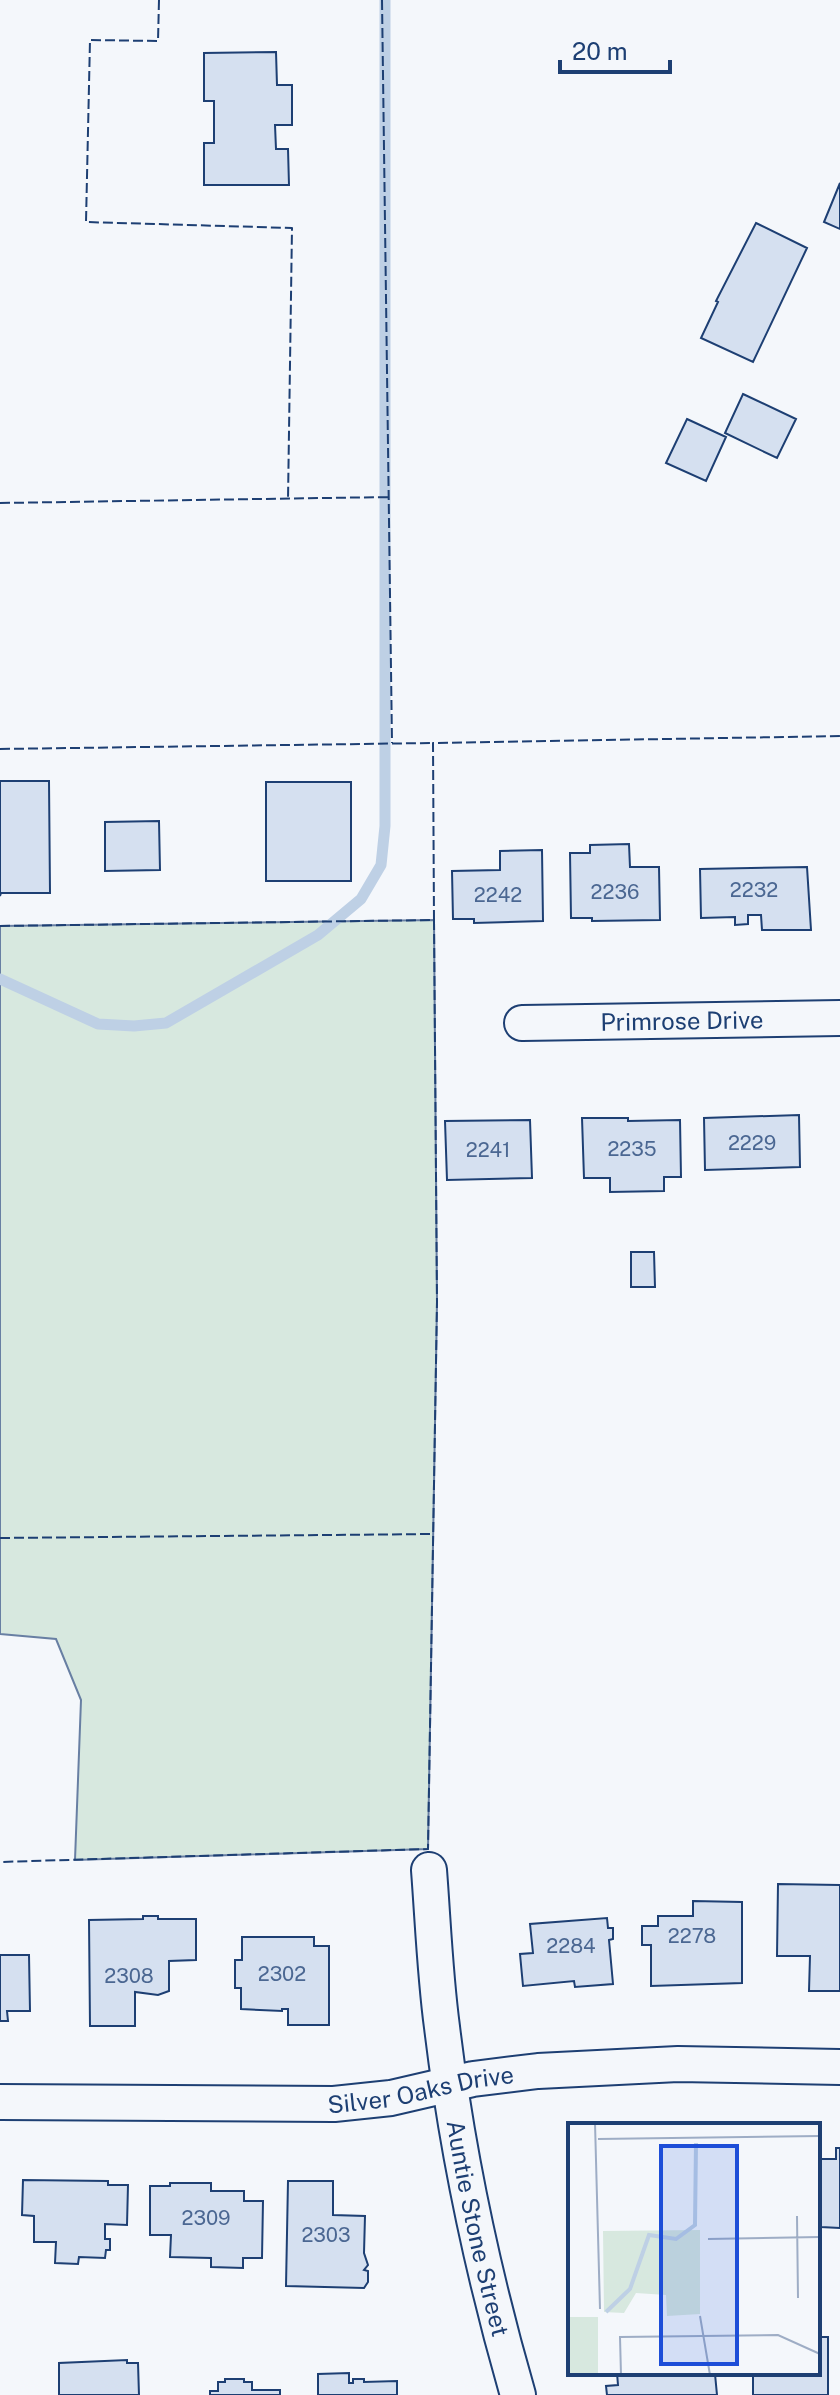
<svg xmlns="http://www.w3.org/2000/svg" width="840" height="2395" viewBox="0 0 840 2395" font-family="'Public Sans',sans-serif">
	<rect width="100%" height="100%" fill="#f4f7fb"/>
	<path fill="#d7e8df" stroke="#687fa3" stroke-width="2" d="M434,920L437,1302L428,1849L75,1860L81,1700L56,1639L0,1634V926Z"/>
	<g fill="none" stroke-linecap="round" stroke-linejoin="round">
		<path stroke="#bed0e5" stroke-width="11" d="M0,979L98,1024L134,1026L166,1023L318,935L361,899L381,865L385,826V0"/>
	</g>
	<path fill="#d5e0f0" stroke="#1d3f73" stroke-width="2" d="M276,52L277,85H292V125H275L276,149H288L289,185H204V143H214V101H204V53Z
		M840,183V229L824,222Z
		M756,223L807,248L753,362L701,338L718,302L716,301Z
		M743,394L796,419L777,458L725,433Z
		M687,419L726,437L706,481L666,463Z
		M0,781H49L50,893H1L0,896Z
		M266,782H351V881H266Z
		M159,821L160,870L105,871V822Z
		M629,844L630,867H659L660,920L592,921V918H571L570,853H590V845Z
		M542,850L543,921L474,923V919H453L452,871L500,870V851Z
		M807,867L811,930H762L761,915H748V924L735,925V917L701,918L700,869Z
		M799,1115L800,1167L705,1170L704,1118Z
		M582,1118H628V1121L680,1120L681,1177H664V1191L610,1192V1178H584Z
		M530,1120L532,1178L447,1180L445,1121Z
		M631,1252H654L655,1287H631Z
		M778,1884L840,1885V1991H809L810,1956H777Z
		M693,1901L742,1902V1983L651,1986V1945H642V1926H658V1916H693Z
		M143,1916H158V1919H196V1960L169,1961V1991L158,1995L135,1992V2026H90L89,1920L143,1919Z
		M607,1918L608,1928H613V1939L609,1940L613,1984L575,1987L574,1981L523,1986L520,1954L533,1953L530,1924Z
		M242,1937H314V1946H329V2025H288V2009H282V2011L241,2009V1988H235V1960H242Z
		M0,1955H29L30,2011H7L8,2021H0Z
		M836,2148H840V2228L821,2227V2218H818V2159H836Z
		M23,2180L108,2181V2185H128L127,2225L105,2224V2239H110V2250H106L105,2258L79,2257L78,2264L55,2263L56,2242H34V2216L22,2215Z
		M288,2181H333V2215L365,2216L364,2253L368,2265L364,2270L368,2271V2282L364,2288L286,2286Z
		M170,2183H211V2191H244V2201H263L262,2258H243V2268L211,2267V2258L170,2257L171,2235H150V2186H170Z
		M818,2337H828V2395H753V2373H818Z
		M127,2360V2363H138L139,2395H59V2363Z
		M349,2373V2383H353V2379H364V2382L397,2381V2395H318V2374Z
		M617,2373L715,2374L717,2395H607L606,2386L618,2385Z
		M225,2379H244V2382H252V2390H280V2395H210V2391H218V2382H225Z"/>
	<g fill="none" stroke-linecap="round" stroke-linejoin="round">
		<g stroke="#1d3f73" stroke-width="38">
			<g id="minor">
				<path id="s1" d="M522,1023L840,1018"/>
				<path id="s2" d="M429,1870C433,1922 435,1975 442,2027C457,2152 483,2274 518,2395"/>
				<path id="s3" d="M0,2102L334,2104L391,2098L473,2079L538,2071L678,2064L840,2067"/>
			</g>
		</g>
		<use href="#minor" stroke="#f4f7fb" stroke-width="34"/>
		<path stroke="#1d3f73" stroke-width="2" stroke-dasharray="10 4" stroke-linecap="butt" d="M159,0L158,41L90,40L86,222L292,228L288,500
			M382,0L392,743
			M0,503L389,497
			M0,749L433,743
			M434,920L433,743L840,736
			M0,926L434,920L437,1302L428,1849L0,1862
			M0,1538L433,1534"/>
	</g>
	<g text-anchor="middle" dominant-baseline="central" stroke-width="6" stroke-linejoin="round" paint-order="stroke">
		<g font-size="20" fill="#4b6792">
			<text x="754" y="890">2232</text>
			<text x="615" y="892">2236</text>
			<text x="498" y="895">2242</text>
			<text x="752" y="1143">2229</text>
			<text x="632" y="1149">2235</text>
			<text x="488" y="1150">2241</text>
			<text x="692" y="1936">2278</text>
			<text x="571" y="1946">2284</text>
			<text x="282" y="1974">2302</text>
			<text x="129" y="1976">2308</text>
			<text x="206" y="2218">2309</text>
			<text x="326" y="2235">2303</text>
		</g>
		<g font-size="24" fill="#1d3f73" stroke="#f4f7fb">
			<text stroke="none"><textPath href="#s1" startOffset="160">Primrose Drive</textPath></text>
			<text stroke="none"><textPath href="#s3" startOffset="422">Silver Oaks Drive</textPath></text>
			<text stroke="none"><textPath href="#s2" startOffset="362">Auntie Stone Street</textPath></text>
		</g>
	</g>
	<g transform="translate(568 2123)">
		<rect width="252" height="252" fill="#f4f7fb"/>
		<path d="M132,107V191L99,193L98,172L68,170L56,190L36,189L35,108ZM0,194H30V252H0Z" fill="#d7e8df"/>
		<path fill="none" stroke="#bed0e5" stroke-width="4" d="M38,189L62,166L81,112L108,116L127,102L128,20"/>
		<path fill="none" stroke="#9eadc5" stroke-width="2" d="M27,0L32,186M30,16L252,13M229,93L230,175M140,116L252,114M132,193L142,252M53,252L52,214L210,212L252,231M153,252H192"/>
		<path fill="#1d4ed8" fill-opacity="0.15" stroke="#1d4ed8" stroke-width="4" d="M93,23H169V241H93Z"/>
		<rect width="252" height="252" fill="none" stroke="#1d3f73" stroke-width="4"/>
	</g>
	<path d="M560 60v12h110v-12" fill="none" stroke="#1d3f73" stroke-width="4"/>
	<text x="572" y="60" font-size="24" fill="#1d3f73" stroke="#f4f7fb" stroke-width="6" paint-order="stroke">20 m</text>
</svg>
